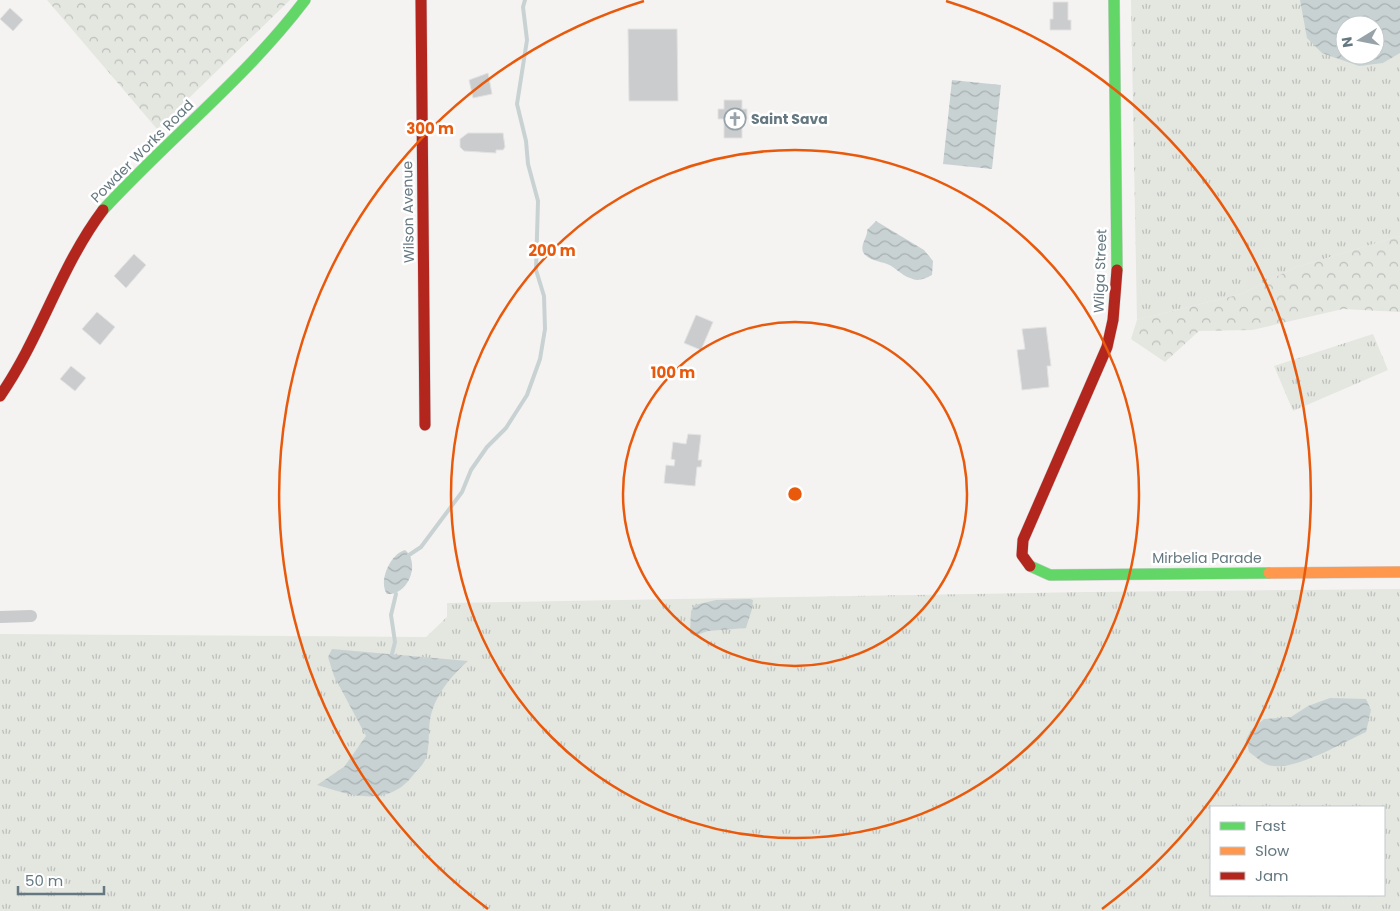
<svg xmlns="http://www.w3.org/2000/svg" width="1400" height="911" viewBox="0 0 1400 911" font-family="Poppins,sans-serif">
	<defs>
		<pattern id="grass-tufts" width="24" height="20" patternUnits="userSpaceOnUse" patternTransform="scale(1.25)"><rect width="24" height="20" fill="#e4e6e0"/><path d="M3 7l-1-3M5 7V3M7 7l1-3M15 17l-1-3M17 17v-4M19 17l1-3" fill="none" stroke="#bcbfbb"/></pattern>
		<pattern id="forest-crowns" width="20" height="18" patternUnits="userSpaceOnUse" patternTransform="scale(1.25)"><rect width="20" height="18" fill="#e4e6e0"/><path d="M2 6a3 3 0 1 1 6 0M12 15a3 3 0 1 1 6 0" fill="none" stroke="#bcbfbb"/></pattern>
		<pattern id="water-waves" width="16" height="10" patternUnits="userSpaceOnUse" patternTransform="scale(1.25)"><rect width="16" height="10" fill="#c9d2d3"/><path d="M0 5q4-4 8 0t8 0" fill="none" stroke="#a7afb1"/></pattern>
	</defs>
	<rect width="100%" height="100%" fill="#f4f3f2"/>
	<path fill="url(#grass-tufts)" fill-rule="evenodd" d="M1131,0H1400V236L1294,268L1241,294L1137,320ZM1345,25H1375V55H1345Z
		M1373,334L1388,370L1293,411L1274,366Z
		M1400,589V911H0V634L426,637L447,617V603L1086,592ZM1211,807H1384V895H1211Z"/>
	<path fill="url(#forest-crowns)" d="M47,0H290L157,129Z
		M1400,236V312L1343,309L1252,330L1199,331L1165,362L1131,339L1137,320L1241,294L1294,268Z"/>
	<path fill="url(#water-waves)" fill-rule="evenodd" d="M1300,0H1400V53L1383,63L1359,66L1322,53L1307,38ZM1345,25H1375V55H1345Z
		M952,80L1001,85L992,169L943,164Z
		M876,221L924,250L933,261L932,275C924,279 918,282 910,278C901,275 895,267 887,264C879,261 867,260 863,252C860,244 868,237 867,230Z
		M405,550C421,563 408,596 387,594C378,582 390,554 405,550Z
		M750,599L753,600L752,609L746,628L708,631L694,636L690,633L691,611L695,605L716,600Z
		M332,649L468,661C451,676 434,696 430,720C428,732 430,747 426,758C424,764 418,769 414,774C389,808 352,796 317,785L344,767L366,736L334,676L328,657Z
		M1330,698L1366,699L1371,710L1366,732C1344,742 1292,773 1268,765C1262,763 1255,756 1249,752L1246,739L1252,729L1264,719L1291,717L1308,706Z"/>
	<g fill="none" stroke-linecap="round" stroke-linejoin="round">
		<path stroke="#c9d2d3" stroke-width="4" d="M409,555L421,547L462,492L471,470L487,447L506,428L527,395L540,359L545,329L544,296L536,270L538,201L528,164L526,141L517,104L527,40L523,7L525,0
			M392,654L395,642L391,615L396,594"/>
	</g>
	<path fill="#cbcccd" stroke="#e3e2e2" d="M1053,2H1068V20H1071V30H1050V19H1053Z
		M10,8L23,20L13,31L0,19Z
		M628,29H677L678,101H629Z
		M488,73L492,94L473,98L469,80Z
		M724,100H742V109H747V119H742V138H724V119H718V109H724Z
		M468,133H503L505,147L503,150H496V153L464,151L460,147V139Z
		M134,254L146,265L126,288L114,276Z
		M97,312L115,327L100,345L82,329Z
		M696,315L713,322L701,350L684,343Z
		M1046,327L1051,366H1047L1049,387L1022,390L1017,350L1025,349L1022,329Z
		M71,366L86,378L75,391L60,379Z
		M688,434L701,435L698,460H702L701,467H697L695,486L664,483L666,465L674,466L675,460L671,459L673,442L686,444Z"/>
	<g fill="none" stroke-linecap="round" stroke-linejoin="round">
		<g stroke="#d0d1d2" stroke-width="12">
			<path id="fast" d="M1114,0L1117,270
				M103,210C169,138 246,78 305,0
				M1030,566L1050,575L1269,573"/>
		</g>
		<g stroke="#d0d1d2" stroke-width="12">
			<path id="slow" d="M1269,573L1400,572"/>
		</g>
		<g stroke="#d0d1d2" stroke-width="12">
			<path id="jam" d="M421,0L425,425
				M0,396C41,337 60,267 103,210
				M1030,566L1022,555L1023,540L1107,347L1113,320L1117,270"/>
		</g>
		<path stroke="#cacbcc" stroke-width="12" d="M0,617L31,616"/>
		<use href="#fast" stroke="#63d668" stroke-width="11"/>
		<use href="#slow" stroke="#ff974d" stroke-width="11"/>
		<use href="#jam" stroke="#b3261e" stroke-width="11"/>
	</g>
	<g fill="none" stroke="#e8590c" stroke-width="2.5">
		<circle cx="795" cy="494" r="172"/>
		<circle cx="795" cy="494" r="344"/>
		<path d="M488 909A516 516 0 0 1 644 1M946 1A516 516 0 0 1 1102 909"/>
	</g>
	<defs>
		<g id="church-ring" transform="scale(1.125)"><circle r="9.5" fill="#fff" stroke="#97a3a9" stroke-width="1.5"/><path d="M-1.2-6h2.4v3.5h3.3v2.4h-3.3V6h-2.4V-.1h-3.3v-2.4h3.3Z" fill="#97a3a9"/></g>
	</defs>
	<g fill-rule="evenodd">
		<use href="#church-ring" x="735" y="119"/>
	</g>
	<g text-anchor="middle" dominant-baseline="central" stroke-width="5" stroke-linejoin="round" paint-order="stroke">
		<g font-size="14" font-weight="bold" fill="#657881" stroke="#fff" text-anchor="start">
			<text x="751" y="119">Saint Sava</text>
		</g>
		<g font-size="14" fill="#657881" stroke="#fff">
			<text transform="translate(142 151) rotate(-45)">Powder Works Road</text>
			<text transform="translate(408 212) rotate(-91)">Wilson Avenue</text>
			<text transform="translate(1100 271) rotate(-88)">Wilga Street</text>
			<text x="1207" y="558">Mirbelia Parade</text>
		</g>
	</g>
	<circle cx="795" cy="494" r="8" fill="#e8590c" stroke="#fff" stroke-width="2.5"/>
	<g font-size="15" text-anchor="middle" font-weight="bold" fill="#e8590c" stroke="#fff" stroke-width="5" stroke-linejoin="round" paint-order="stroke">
		<text x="430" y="134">300 m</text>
		<text x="552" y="256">200 m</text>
		<text x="673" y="378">100 m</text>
	</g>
	<rect x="1210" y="806" width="175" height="90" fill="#ffffff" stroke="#c1c9cd"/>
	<rect x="1220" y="822" width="25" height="8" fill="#63d668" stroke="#c1c9cd"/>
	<text x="1255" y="831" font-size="15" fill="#657881">Fast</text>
	<rect x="1220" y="847" width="25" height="8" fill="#ff974d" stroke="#c1c9cd"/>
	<text x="1255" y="856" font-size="15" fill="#657881">Slow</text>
	<rect x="1220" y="872" width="25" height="8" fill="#b3261e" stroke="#c1c9cd"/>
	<text x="1255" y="881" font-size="15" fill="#657881">Jam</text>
	<g transform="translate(1360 40) rotate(260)"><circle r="24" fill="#ffffff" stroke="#c1c9cd"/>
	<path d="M0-4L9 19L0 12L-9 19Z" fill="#97a3a9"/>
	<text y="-8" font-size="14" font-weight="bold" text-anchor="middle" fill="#657881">N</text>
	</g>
	<path d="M18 886v8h86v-8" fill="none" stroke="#657881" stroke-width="2.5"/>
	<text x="25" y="886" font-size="15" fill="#657881" stroke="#ffffff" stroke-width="4" paint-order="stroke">50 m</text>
</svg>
